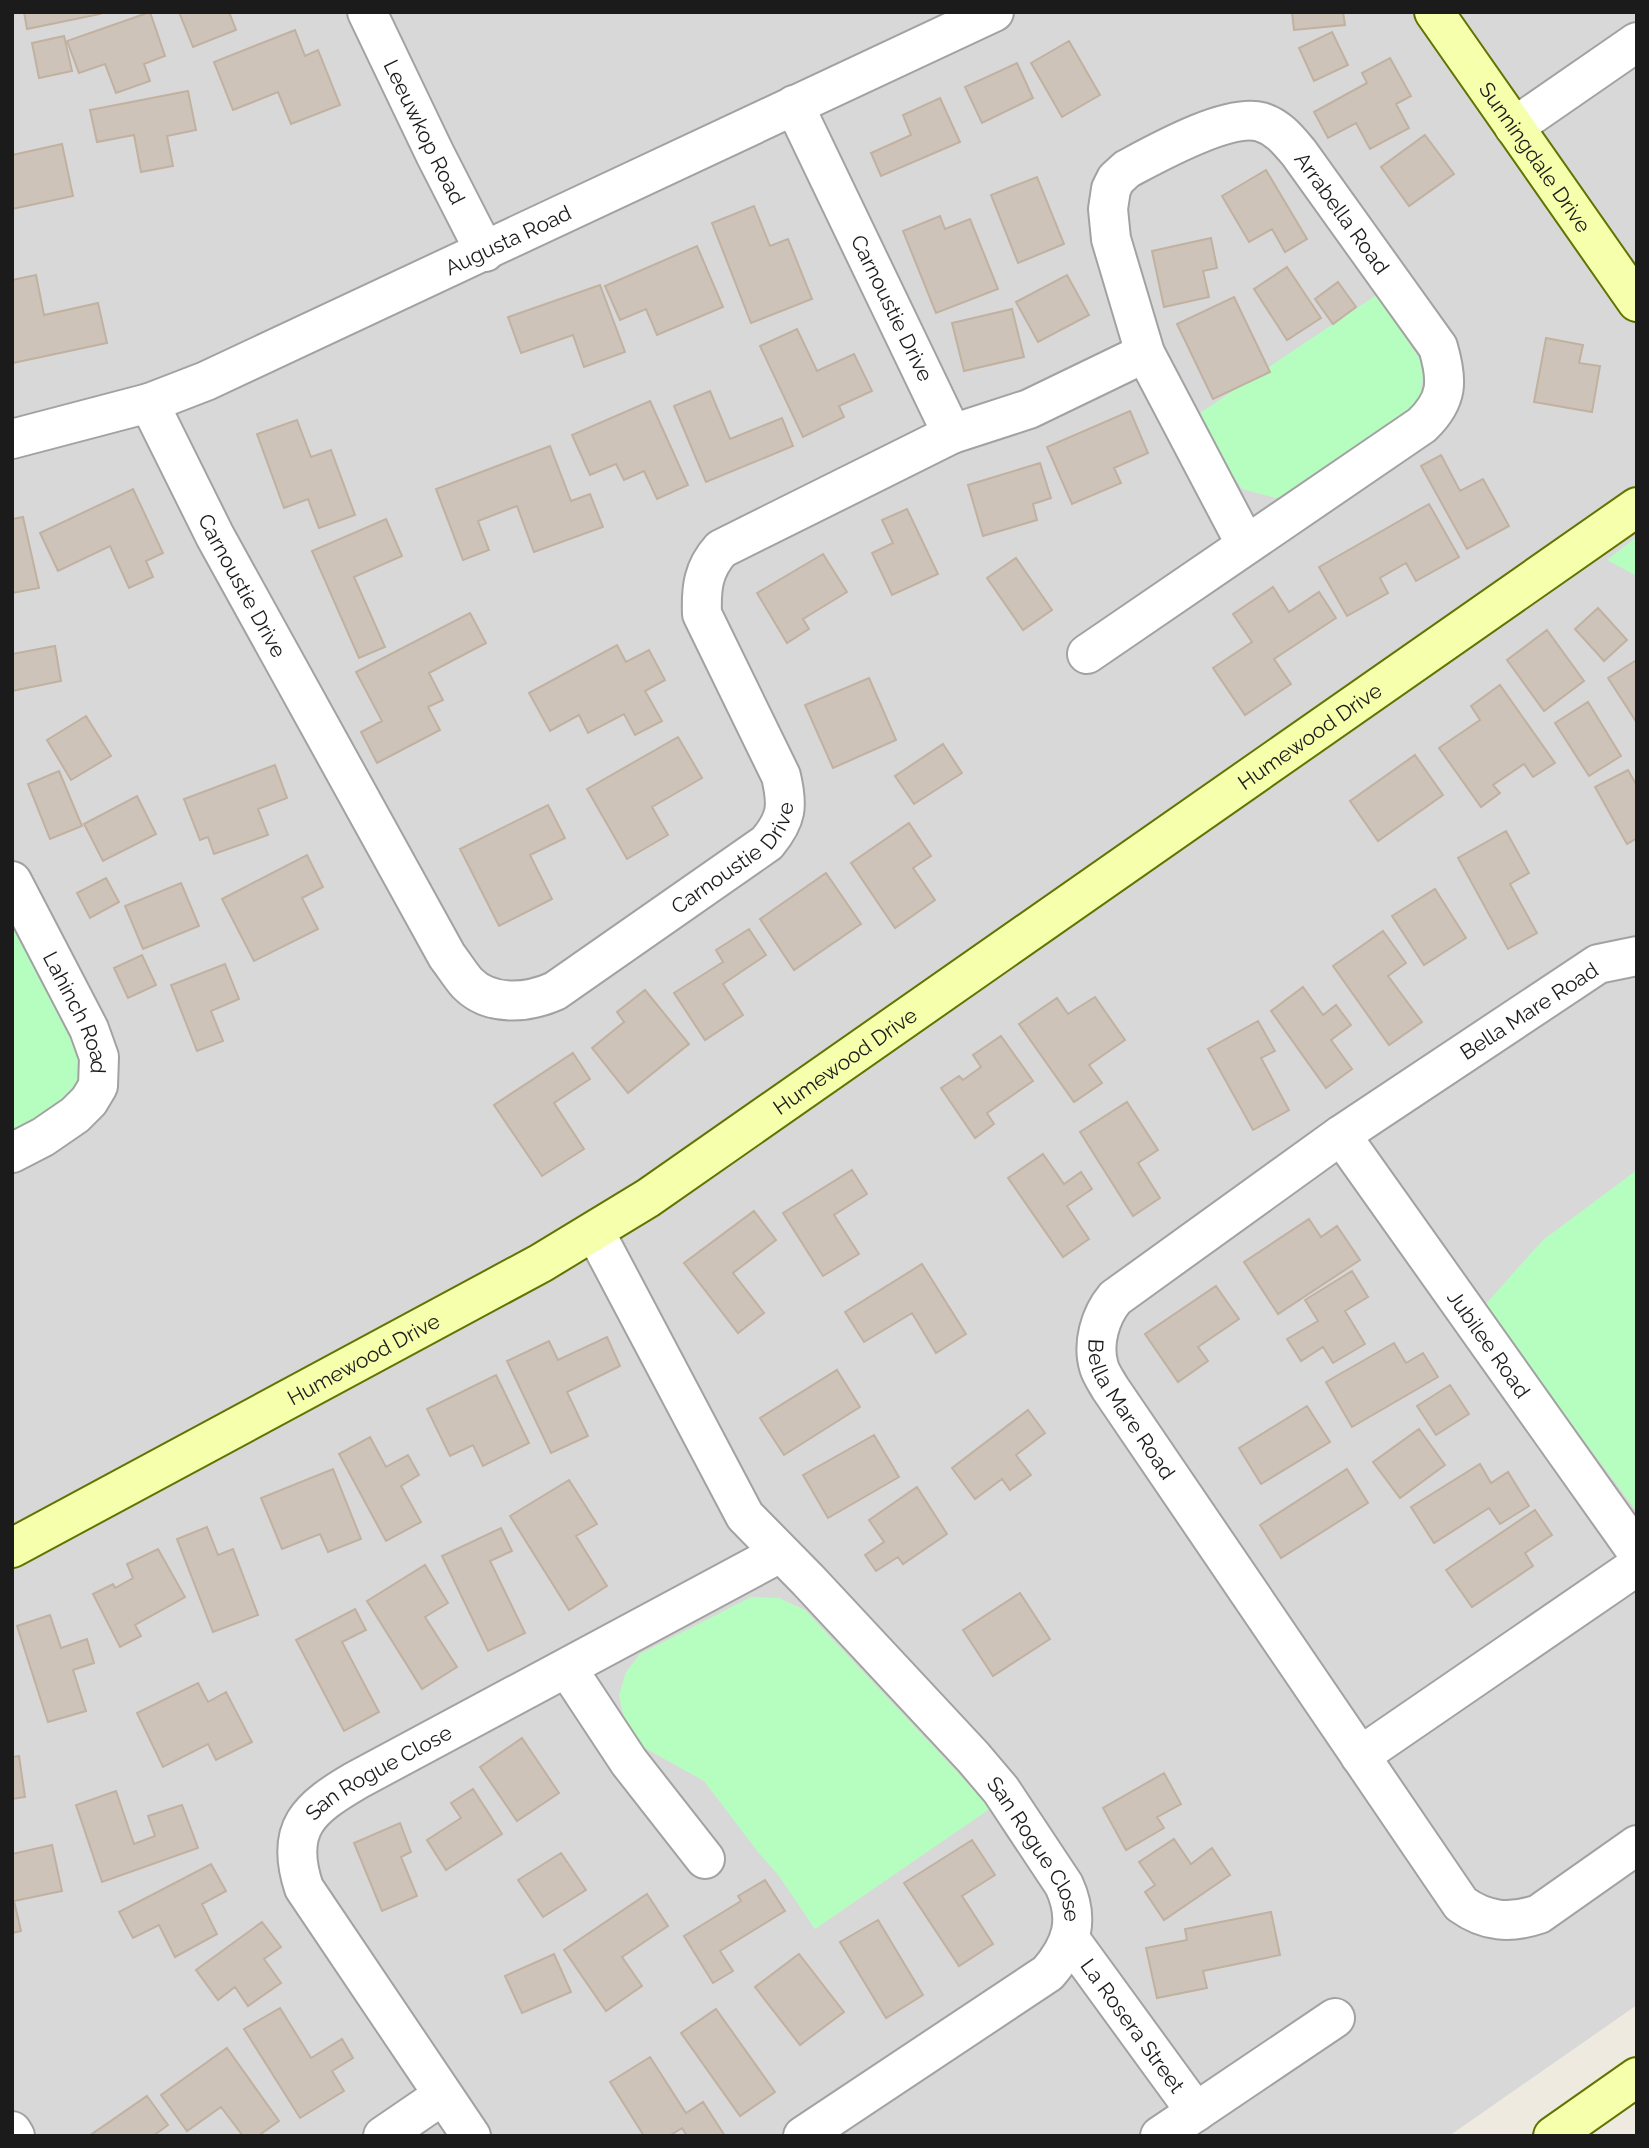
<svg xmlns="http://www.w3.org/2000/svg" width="1649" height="2148" viewBox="0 0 1649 2148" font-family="Raleway,sans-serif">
	<rect width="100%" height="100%" fill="#eeeadf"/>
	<path fill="#d9d8d8" d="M12,12H1637V2005L1449,2136H12Z"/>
	<path fill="#b6fec0" d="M1378,294L1424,366L1420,402L1295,493L1276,498L1242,489L1225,463L1200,413Z
		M1634,539H1637V576L1607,560Z
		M12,923L81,1052L84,1067L78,1092L12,1135Z
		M1637,1170V1512L1484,1306L1543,1240Z
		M751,1597L779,1598L805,1610L991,1808L815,1929L779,1876L758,1852L704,1781L643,1747L625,1723L619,1695L626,1672L640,1654Z"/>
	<path fill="#cec3b8" stroke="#c0b1a0" stroke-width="2" d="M24,12H100V14L27,29Z
		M150,12L165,56L144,64L150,81L116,93L105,64L79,73L67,41Z
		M179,12H229L236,30L193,47Z
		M1292,12H1343L1345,25L1294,30Z
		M295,30L305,56L318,50L340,105L291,124L278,92L233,110L214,62Z
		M1332,32L1348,65L1314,81L1299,48Z
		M64,36L72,71L39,78L32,43Z
		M1069,41L1100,95L1062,117L1031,63Z
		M1390,58L1411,96L1396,104L1409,128L1370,149L1356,123L1328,138L1314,112L1367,83L1362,73Z
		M1017,63L1033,98L982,123L965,87Z
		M188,91L196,130L167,136L173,166L141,172L134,135L97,142L90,110Z
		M940,98L960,142L881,176L871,153L911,135L903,115Z
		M1425,135L1454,174L1409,206L1381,167Z
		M62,144L73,196L12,209V155Z
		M1266,170L1307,239L1285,252L1272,229L1249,242L1222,196Z
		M1037,177L1064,244L1018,263L991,195Z
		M754,206L770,246L788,239L812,299L751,323L712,223Z
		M940,216L945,229L970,219L998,289L936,313L903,231Z
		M1211,238L1217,268L1203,271L1209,297L1164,307L1152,251Z
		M697,246L723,307L657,335L646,309L620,320L605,286Z
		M1287,267L1321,318L1287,340L1254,289Z
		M36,275L44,315L98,303L107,343L13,363L12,280Z
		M1067,275L1089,315L1038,342L1016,302Z
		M1338,282L1356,307L1333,324L1315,299Z
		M600,285L625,352L584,367L573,335L521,353L508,317Z
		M1234,297L1270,372L1213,399L1177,324Z
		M1012,309L1024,357L964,371L952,323Z
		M797,329L817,371L854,354L872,391L839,406L844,417L803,437L760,346Z
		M1546,338L1583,345L1579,363L1600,366L1592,412L1534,402Z
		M710,391L730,439L782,418L793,446L706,482L674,406Z
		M650,401L688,485L657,499L644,471L624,480L616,464L590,475L572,435Z
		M1130,411L1148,453L1114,468L1121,483L1072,504L1047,447Z
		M297,420L311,457L331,450L355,515L319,528L308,499L284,508L257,434Z
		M550,446L571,501L590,494L603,527L534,552L517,506L478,521L489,550L463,560L436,489Z
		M1441,455L1460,491L1483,479L1509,526L1467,549L1421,466Z
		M1040,463L1051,498L1033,504L1037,520L983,536L968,485Z
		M133,489L163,553L146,561L153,577L129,588L110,546L58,571L40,533Z
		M1429,504L1459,557L1416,581L1406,563L1380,578L1388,593L1347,616L1319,567Z
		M907,509L938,574L892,595L872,553L893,543L882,520Z
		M23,517L39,588L12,593V519Z
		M386,519L402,556L354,577L385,647L359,658L312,551Z
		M823,554L847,592L803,619L809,629L787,643L757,593Z
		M1016,558L1052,610L1023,630L987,578Z
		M1273,587L1289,612L1319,592L1336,618L1274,659L1291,684L1245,715L1213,668L1252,642L1233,614Z
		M1598,608L1627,640L1604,661L1575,629Z
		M470,613L486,643L429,673L443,700L428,707L440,730L377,763L361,732L382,721L356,672Z
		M1547,630L1584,681L1544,711L1507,660Z
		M617,645L626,662L649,650L665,680L645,691L662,721L635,735L624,714L588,733L579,715L550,731L529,693Z
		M55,646L61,681L12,691V654Z
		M1635,661L1637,663V723L1608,678Z
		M869,678L896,740L833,768L805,705Z
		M1500,685L1555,763L1533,777L1524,764L1493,785L1500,793L1481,807L1439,748L1480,720L1471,706Z
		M1588,702L1621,756L1589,776L1555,723Z
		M86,716L111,756L71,780L47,740Z
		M678,737L702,778L652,807L668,835L627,859L587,789Z
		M943,744L962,773L914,804L895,776Z
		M1415,755L1443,795L1378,841L1350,801Z
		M275,765L287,798L258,809L268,835L214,854L208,837L200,840L184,799Z
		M1628,770L1637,786V838L1627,844L1595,787Z
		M59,771L82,826L50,839L28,784Z
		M137,796L156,834L103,861L84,824Z
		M548,805L565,838L530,855L552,899L499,926L460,849Z
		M909,823L931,856L913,868L935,900L895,928L851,863Z
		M1506,831L1529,873L1510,884L1537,933L1508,949L1458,858Z
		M307,855L323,887L302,898L318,929L254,961L222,899Z
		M826,873L861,924L794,970L760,919Z
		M106,878L119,902L90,918L77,893Z
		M181,883L199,926L143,949L125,906Z
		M1435,889L1466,938L1424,965L1392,916Z
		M749,929L766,955L723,984L743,1015L705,1040L674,993L723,962L716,950Z
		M1383,931L1406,963L1388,976L1422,1022L1389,1045L1333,966Z
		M142,955L156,985L128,998L114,968Z
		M225,964L239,999L211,1011L223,1041L197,1051L171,985Z
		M1303,987L1323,1015L1336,1005L1351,1025L1331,1040L1352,1069L1326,1088L1271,1011Z
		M645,990L689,1044L628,1093L592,1048L624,1022L617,1012Z
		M1095,997L1125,1040L1089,1065L1102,1083L1074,1102L1019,1024L1057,998L1068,1014Z
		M1258,1021L1275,1051L1261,1058L1289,1110L1253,1130L1208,1049Z
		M1001,1036L1033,1081L987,1113L994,1124L975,1138L941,1088L959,1076L963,1080L981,1067L973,1055Z
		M573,1053L590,1079L554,1103L584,1149L542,1176L494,1105Z
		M1127,1102L1158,1150L1138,1163L1160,1198L1133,1216L1080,1132Z
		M1043,1154L1064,1184L1081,1172L1092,1189L1067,1206L1089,1239L1063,1257L1008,1178Z
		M852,1170L867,1194L834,1215L859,1254L823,1276L783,1213Z
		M754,1211L776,1240L733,1273L764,1313L738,1333L684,1263Z
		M1309,1219L1321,1237L1337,1226L1360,1260L1278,1314L1244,1262Z
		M922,1264L966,1334L936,1353L912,1313L864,1342L845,1312Z
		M1352,1271L1368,1297L1345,1311L1365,1344L1333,1363L1323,1347L1301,1361L1287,1339L1318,1321L1305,1300Z
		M1216,1286L1239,1319L1198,1347L1208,1361L1178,1382L1145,1334Z
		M607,1337L620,1366L567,1392L588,1436L551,1453L507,1361L549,1341L558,1360Z
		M1394,1343L1406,1363L1423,1353L1438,1377L1352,1427L1326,1382Z
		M837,1370L860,1407L784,1455L760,1418Z
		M496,1375L529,1443L483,1466L473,1445L450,1456L427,1409Z
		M1450,1385L1469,1414L1436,1435L1417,1406Z
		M1307,1406L1330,1442L1261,1484L1239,1448Z
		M1028,1410L1045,1433L1016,1455L1031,1475L1010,1490L1002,1479L975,1499L952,1468Z
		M1419,1429L1445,1465L1400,1498L1373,1462Z
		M874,1435L899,1477L828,1518L803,1475Z
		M370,1437L386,1467L408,1455L419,1475L401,1486L421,1522L386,1541L339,1454Z
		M1480,1464L1491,1483L1508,1472L1529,1506L1500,1524L1489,1508L1434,1543L1411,1507Z
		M333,1469L361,1539L328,1552L320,1534L282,1549L261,1498Z
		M1347,1469L1368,1503L1281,1558L1260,1525Z
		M569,1480L597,1524L576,1536L607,1586L569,1610L510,1516Z
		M917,1487L947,1534L903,1564L898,1557L876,1571L865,1555L884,1542L869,1520Z
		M1535,1510L1552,1535L1525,1553L1533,1566L1472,1607L1446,1570Z
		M207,1527L218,1555L233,1549L258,1615L213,1632L177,1539Z
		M501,1528L512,1551L490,1561L525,1633L488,1651L442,1556Z
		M158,1549L185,1597L135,1625L141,1636L120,1647L93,1594L113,1584L115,1588L133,1578L127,1564Z
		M425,1565L448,1603L425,1617L457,1667L422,1689L367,1601Z
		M1020,1593L1050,1639L993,1676L963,1630Z
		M355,1609L366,1630L342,1642L379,1712L344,1731L296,1640Z
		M50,1615L61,1648L87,1639L94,1663L73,1670L86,1711L48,1722L17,1626Z
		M198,1683L208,1702L226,1692L252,1742L216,1760L208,1744L163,1767L137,1713Z
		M522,1738L559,1793L517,1821L480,1767Z
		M19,1756L25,1797L12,1799V1757Z
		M1164,1773L1181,1804L1157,1817L1164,1828L1126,1850L1103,1808Z
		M473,1789L502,1834L446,1870L427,1840L461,1818L451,1803Z
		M116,1791L134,1844L155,1836L148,1816L182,1805L198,1848L102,1882L76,1805Z
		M400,1823L411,1852L401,1857L417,1896L382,1911L354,1843Z
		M1174,1839L1191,1864L1212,1848L1230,1875L1164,1920L1145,1892L1155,1885L1139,1862Z
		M972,1840L995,1875L962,1896L993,1944L959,1966L904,1883Z
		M52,1845L62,1891L14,1901L21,1931L12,1933V1854Z
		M561,1853L586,1890L543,1917L518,1880Z
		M211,1864L226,1891L202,1904L217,1934L175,1957L159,1925L133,1938L119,1912Z
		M765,1880L785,1911L720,1951L733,1971L713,1983L684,1936L741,1901L738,1896Z
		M647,1894L668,1926L622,1957L642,1986L606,2011L564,1950Z
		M1271,1912L1280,1955L1203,1971L1207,1988L1157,1998L1146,1948L1187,1940L1185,1929Z
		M878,1920L923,1995L886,2018L840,1942Z
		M262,1922L281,1947L264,1959L281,1983L248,2006L235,1987L218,2000L196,1970Z
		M554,1954L571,1992L522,2013L505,1976Z
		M799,1954L844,2012L800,2045L755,1987Z
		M280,2008L311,2058L342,2039L353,2058L332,2071L344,2091L300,2118L244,2029Z
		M716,2009L775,2092L740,2116L681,2033Z
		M227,2048L279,2121L258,2136H243L221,2107L187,2131L161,2095Z
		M650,2057L686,2113L703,2102L725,2136H687L682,2128L669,2136H644L610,2082Z
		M147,2096L168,2125L153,2136H89Z"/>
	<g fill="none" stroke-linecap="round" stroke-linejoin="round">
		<g stroke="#a2a2a2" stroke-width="42">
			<g id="street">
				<path id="s1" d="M367,12L435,154L485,252"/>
				<path d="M1514,127L1637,42"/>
				<path id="s2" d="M149,403L215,536L447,956C454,965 460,975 467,983C490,1007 528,1003 555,991L767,843C787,819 788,806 781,776L702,614C701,588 703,569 721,549L952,434L794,105"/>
				<path d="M952,434L1029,409L1145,353"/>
				<path id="s3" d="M12,439L149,403L206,381L994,12"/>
				<path d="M1087,654L1422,425C1448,400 1448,381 1438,347L1299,153C1288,140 1278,127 1261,122C1228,113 1157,153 1127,169L1116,179L1111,189L1108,209L1111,239L1145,353L1246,545"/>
				<path id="s4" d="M12,881L89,1029L99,1057L98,1086L89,1101L75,1115L43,1137L12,1153"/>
				<path id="s5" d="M1637,956L1598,964L1341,1135L1115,1298C1100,1316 1092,1344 1099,1367C1101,1374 1106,1381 1110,1388L1461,1904C1486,1922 1510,1924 1539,1914L1637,1845"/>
				<path id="s6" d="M1341,1135L1637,1552"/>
				<path id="s7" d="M595,1232L745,1516L808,1580L973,1757L1001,1790L1064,1885C1080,1920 1072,1945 1048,1973L803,2136"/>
				<path d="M567,1668L629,1762L705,1859"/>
				<path d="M1360,1756L1637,1566"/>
				<path id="s8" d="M1070,1939L1196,2112"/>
				<path d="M12,2131L15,2136"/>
				<path d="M383,2136L443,2095"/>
				<path id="s9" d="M471,2136L304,1888C284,1828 309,1808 357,1780L780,1553"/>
				<path d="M1160,2136L1335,2018"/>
			</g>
		</g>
		<g stroke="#607400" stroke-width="42">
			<g id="secondary">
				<path id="s10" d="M1434,12L1637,302"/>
				<path id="s11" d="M12,1548L541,1263L648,1198L1637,507"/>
				<path d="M1553,2136L1637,2077"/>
			</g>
		</g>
		<use href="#street" stroke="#fff" stroke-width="38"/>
		<use href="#secondary" stroke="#f5ffac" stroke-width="38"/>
	</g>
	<g text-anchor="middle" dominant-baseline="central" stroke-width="6" stroke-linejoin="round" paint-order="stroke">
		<g font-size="21" fill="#1b1b1b" stroke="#fff">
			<text stroke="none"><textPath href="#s1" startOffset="133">Leeuwkop Road</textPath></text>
			<text stroke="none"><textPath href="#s10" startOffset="177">Sunningdale Drive</textPath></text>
			<text transform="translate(1342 213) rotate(54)">Arrabella Road</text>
			<text stroke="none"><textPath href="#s3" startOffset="536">Augusta Road</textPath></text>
			<text transform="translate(892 308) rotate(64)">Carnoustie Drive</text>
			<text stroke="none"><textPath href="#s2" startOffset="205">Carnoustie Drive</textPath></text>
			<text stroke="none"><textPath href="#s11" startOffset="1533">Humewood Drive</textPath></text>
			<text stroke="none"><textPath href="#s2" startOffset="980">Carnoustie Drive</textPath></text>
			<text transform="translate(1529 1011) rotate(-33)">Bella Mare Road</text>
			<text stroke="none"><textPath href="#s4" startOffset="147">Lahinch Road</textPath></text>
			<text stroke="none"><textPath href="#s11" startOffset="966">Humewood Drive</textPath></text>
			<text stroke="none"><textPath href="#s6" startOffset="256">Jubilee Road</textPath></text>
			<text stroke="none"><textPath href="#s11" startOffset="399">Humewood Drive</textPath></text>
			<text stroke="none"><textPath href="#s5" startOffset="752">Bella Mare Road</textPath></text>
			<text stroke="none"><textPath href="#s9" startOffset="457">San Rogue Close</textPath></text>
			<text stroke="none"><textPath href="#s7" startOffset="765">San Rogue Close</textPath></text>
			<text stroke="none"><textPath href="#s8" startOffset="107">La Rosera Street</textPath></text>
		</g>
	</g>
	<rect width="1649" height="2148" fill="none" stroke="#1b1b1b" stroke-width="28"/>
</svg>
